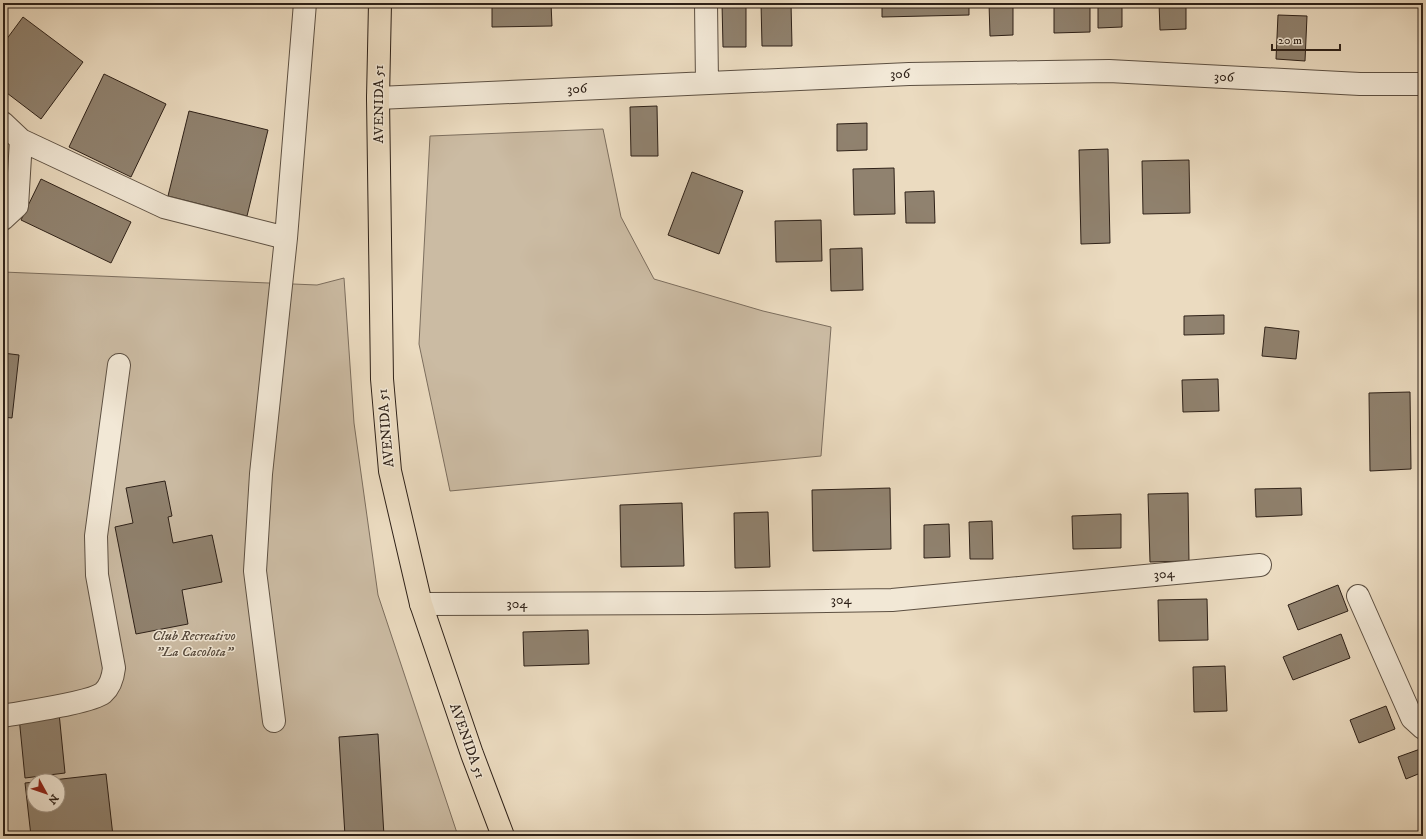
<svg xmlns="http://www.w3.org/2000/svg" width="1426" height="839" viewBox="0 0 1426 839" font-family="'IM FELL DW Pica',serif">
	<rect width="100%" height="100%" fill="#ebdbc0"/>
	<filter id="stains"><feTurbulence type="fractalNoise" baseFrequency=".005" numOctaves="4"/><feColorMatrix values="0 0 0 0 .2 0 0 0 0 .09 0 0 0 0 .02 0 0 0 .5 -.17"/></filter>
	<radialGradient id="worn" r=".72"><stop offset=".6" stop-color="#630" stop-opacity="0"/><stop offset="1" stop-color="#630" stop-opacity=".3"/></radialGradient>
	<path fill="#cbbba3" stroke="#7c6e5e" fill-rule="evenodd" d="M603,129L621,217L654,279L763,311L831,327L821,456L450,491L419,344L430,136Z
		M3,272L317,285L344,278L354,423L378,595L458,836H3ZM34,781H58V805H34Z"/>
	<path fill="#90826f" stroke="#2e2118" d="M492,3H551L552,26L492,27Z
		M722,3H746V47H723Z
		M761,3H791L792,46H762Z
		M882,3H969V15L882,17Z
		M989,3H1013V35L990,36Z
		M1054,3H1090V32L1054,33Z
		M1098,3H1122V27L1098,28Z
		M1159,3H1186V29L1160,30Z
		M1278,15L1307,16L1305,61L1276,59Z
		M23,17L83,62L41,119L3,90V44Z
		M104,74L166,104L131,177L69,147Z
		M657,106L658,156H631L630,107Z
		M189,111L268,130L247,216L168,196Z
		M867,123V150L837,151V124Z
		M1108,149L1110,243L1081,244L1079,150Z
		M1189,160L1190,213L1143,214L1142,161Z
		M894,168L895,214L854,215L853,169Z
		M692,172L743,191L719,254L668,235Z
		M41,179L131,222L111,263L21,220Z
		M934,191L935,223H906L905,192Z
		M821,220L822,261L776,262L775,221Z
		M862,248L863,290L831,291L830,249Z
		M1224,315V334L1184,335V316Z
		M1265,327L1299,331L1296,359L1262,356Z
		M3,353L19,355L12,418L3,417Z
		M1218,379L1219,411L1183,412L1182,380Z
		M1410,392L1411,469L1370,471L1369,393Z
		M165,481L172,516L168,517L173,543L212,535L222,582L182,590L188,624L136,634L115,527L133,523L126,488Z
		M890,488L891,549L813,551L812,490Z
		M1301,488L1302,515L1256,517L1255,489Z
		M1188,493L1189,561L1150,562L1148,494Z
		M682,503L684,566L621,567L620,505Z
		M768,512L770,567L735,568L734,513Z
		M1121,514V548L1073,549L1072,516Z
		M992,521L993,559H970L969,522Z
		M949,524L950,557L924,558V525Z
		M1338,585L1348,611L1298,630L1288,605Z
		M1207,599L1208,640L1159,641L1158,600Z
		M588,630L589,664L524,666L523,632Z
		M1341,634L1350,658L1293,680L1283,657Z
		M1225,666L1227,711L1194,712L1193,667Z
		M1386,706L1395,729L1359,743L1350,720Z
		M59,713L65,773L25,778L19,717Z
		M378,734L384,836H345L339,737Z
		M1423,748V772L1406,779L1398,757Z
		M106,774L113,836H31L25,783L34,782V805H58V781H44Z"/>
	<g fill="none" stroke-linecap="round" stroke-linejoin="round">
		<g stroke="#5d5042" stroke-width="24">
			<path id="minor" d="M706,3L707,83
				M378,98L909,74L1109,71L1360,84H1423
				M3,123L21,140L164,207L286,238
				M3,219L17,206L21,140
				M1358,596L1412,718L1423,728
				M421,604L705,603L892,600L1260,565
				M3,716C23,712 90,703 103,693C111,686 113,677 114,668L97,575L96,536L119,365
				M274,721L255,571L261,474L286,238L305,3"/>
		</g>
		<g stroke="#2e2118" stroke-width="24">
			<path id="major" d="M380,3L378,98L382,379L390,471L421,604L472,754L503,836"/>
		</g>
		<use href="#minor" stroke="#f2e8d6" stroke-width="22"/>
		<use href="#major" stroke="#ebdbc0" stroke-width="22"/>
	</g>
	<g text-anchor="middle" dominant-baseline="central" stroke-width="3" stroke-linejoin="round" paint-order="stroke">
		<g font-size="14" fill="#2e2118" stroke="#f2e8d6">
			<text transform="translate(900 74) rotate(-2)">306</text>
			<text transform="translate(1224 77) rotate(3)">306</text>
			<text transform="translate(577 89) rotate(-3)">306</text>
			<text transform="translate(379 104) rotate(-90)">AVENIDA 51</text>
			<text transform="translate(386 428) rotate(-95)">AVENIDA 51</text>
			<text transform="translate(1164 574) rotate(-5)">304</text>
			<text transform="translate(841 600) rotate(-1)">304</text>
			<text x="517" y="604">304</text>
			<text transform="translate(467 741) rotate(70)">AVENIDA 51</text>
		</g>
		<g font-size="14" font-style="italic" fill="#55483b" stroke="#f2e8d6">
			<text x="194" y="636">Club Recreativo<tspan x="194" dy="16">"La Cacolota"</tspan></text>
		</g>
	</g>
	<rect width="1426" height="839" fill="none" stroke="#ebdbc0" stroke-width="16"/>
	<rect x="4" y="4" width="1418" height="831" fill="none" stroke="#2e2118" stroke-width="2"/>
	<rect x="8" y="8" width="1410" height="823" fill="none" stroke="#2e2118"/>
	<g transform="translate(46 793) rotate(130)"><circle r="19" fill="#f2e8d6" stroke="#a4988a"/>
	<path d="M0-3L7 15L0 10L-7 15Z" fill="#8f2418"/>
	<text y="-6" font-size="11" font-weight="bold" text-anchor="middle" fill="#2e2118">N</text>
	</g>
	<path d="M1272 44v6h68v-6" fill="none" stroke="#2e2118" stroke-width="2"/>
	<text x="1278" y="44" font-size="12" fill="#2e2118" stroke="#f2e8d6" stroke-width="3" paint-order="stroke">20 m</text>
	<rect width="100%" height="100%" filter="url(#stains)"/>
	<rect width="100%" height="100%" fill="url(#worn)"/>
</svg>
